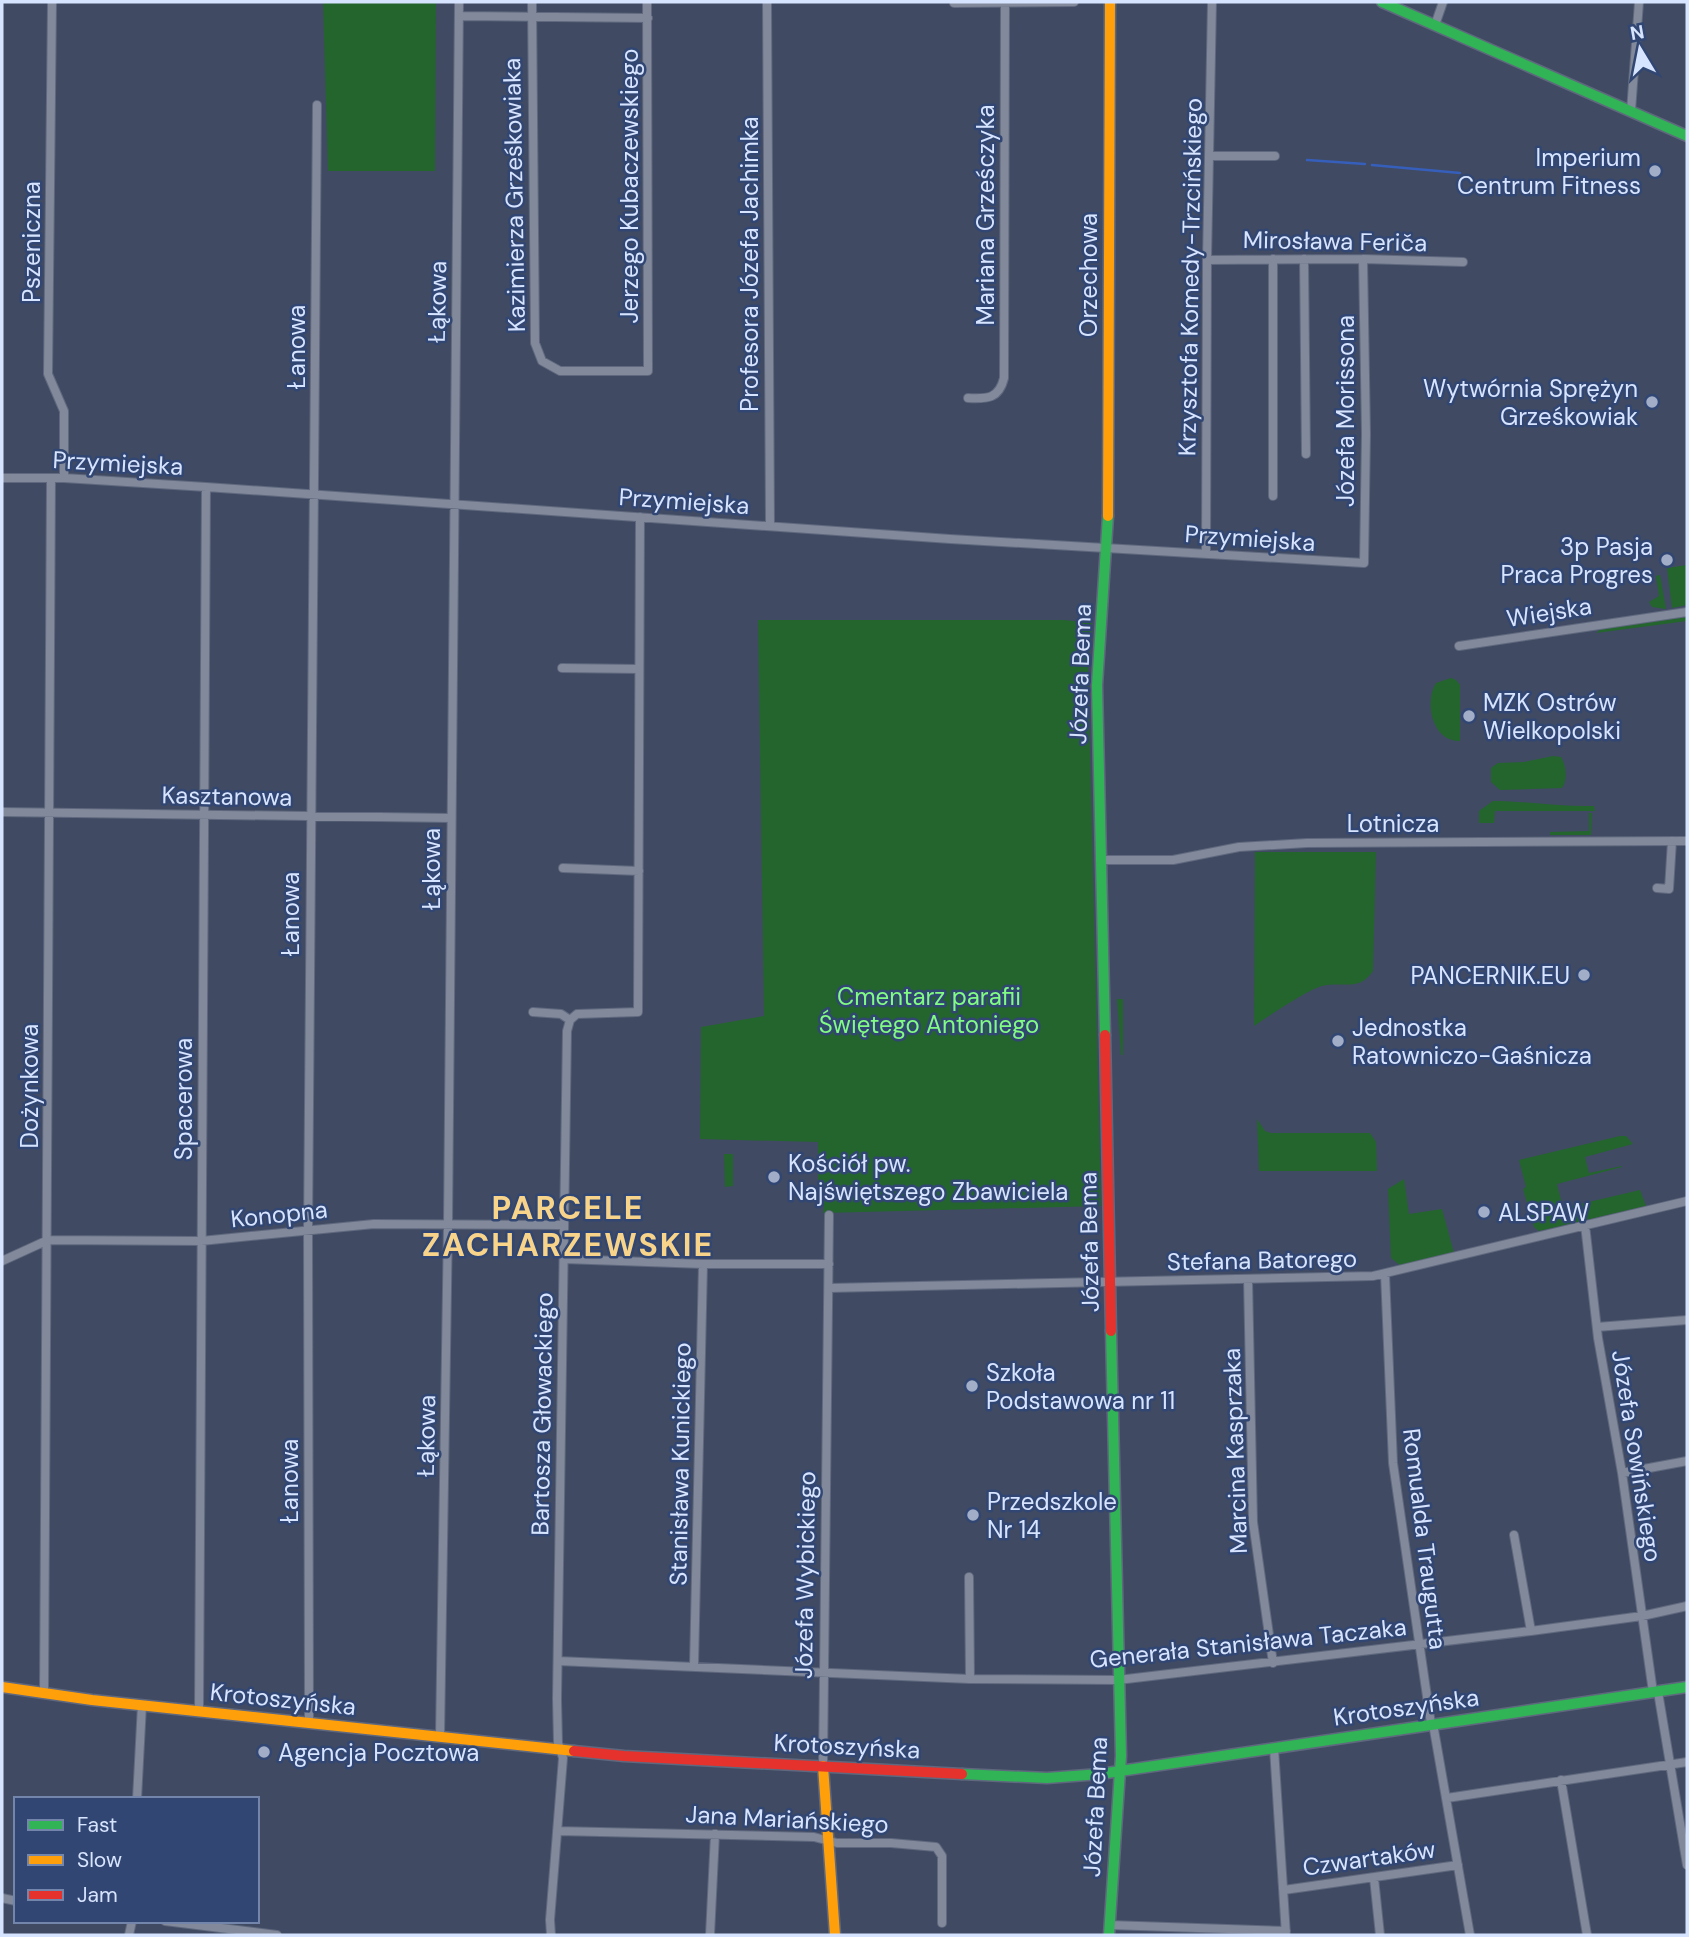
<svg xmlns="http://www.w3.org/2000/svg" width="1689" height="1937" viewBox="0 0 1689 1937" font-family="'DM Sans',sans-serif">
	<rect width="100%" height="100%" fill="#404b63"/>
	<path fill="#24652d" d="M323,2H436L435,171H328Z
		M1687,565V605L1672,608L1667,568Z
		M1660,575L1666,609L1652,607L1649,602L1659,596L1656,576Z
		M1687,617V621L1596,633L1601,629Z
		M758,620H1064L1092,623L1088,668L1101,1206L823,1213L824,1206L818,1200V1142L700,1139L701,1027L764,1016Z
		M1451,678L1456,680L1460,685V741C1432,742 1424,702 1436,683Z
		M1553,756L1561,757C1566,765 1568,780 1562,788L1500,790L1491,782V768L1498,763L1524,762Z
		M1493,801C1527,801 1560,807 1594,806L1595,811H1495L1494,823H1479V811Z
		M1589,813H1592L1591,835H1550V832L1589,831Z
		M1255,852H1376L1373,971C1359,992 1343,981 1322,986C1309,989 1267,1017 1254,1026Z
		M1117,999H1123V1055H1121Z
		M1257,1119L1265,1131L1271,1133H1370L1376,1142L1377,1171H1259Z
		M1620,1136H1626L1633,1144L1585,1157L1589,1173L1622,1166V1167L1557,1184L1563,1208L1640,1190L1646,1206L1539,1231L1534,1227L1523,1189L1526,1187L1519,1160Z
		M724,1154H733V1186L725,1187Z
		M1404,1179L1409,1214L1442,1209L1454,1253L1401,1266L1391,1258L1388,1189Z"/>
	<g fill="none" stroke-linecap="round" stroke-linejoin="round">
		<path stroke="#365ebb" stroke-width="2.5" d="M1307,160L1365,164
			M1372,165L1460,173"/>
		<g stroke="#5f687e" stroke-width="10">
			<path id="street" d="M52,2L48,374L64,411V478
				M532,2L535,343L542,361L560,371H648L647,2
				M767,2L770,526
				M954,3L1074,2
				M459,16L648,18
				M1435,25L1443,2
				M1631,111L1639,2
				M1211,156H1275
				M1273,259V496
				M1304,259L1306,454
				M1207,260L1363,259L1463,262
				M968,398C987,399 999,399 1004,378L1005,4
				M2,478H64L206,487L950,539L1364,563L1366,434L1363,259
				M1206,553L1207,260L1212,2
				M1459,646L1687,612
				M562,668L639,669
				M2,812L451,818
				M1101,860H1173L1239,847L1307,843L1687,841
				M563,868L639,871
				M1657,888L1669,889L1672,841
				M533,1012L561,1014L570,1020
				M1585,1225L1598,1338L1622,1473L1653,1692
				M564,1259L703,1264H829
				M2,1261L48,1240L201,1241L374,1224L563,1225
				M1385,1274L1393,1463L1431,1724
				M1248,1279L1253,1522L1273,1663
				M829,1288L1373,1276L1687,1201
				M1597,1327L1687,1320
				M1622,1473L1687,1461
				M1514,1535L1531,1631
				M969,1577L970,1679
				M558,1661L970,1679L1118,1680L1531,1631L1642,1616L1687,1606
				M694,1666L703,1264
				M1658,1692L1687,1865
				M44,1694L51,478
				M199,1711L206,487
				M309,1723L308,1230L317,105
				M1433,1724L1470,1935
				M440,1737L448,1224L459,2
				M1274,1748L1286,1935
				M823,1766L829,1215
				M1561,1780L1587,1935
				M1447,1798L1687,1762
				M137,1799L142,1705
				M557,1831L814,1837L837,1843H891L936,1847L942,1856V1923
				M1374,1878L1380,1935
				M1284,1890L1458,1865
				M2,1898L16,1901
				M165,1921L277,1935
				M1109,1925L1286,1931
				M129,1935L132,1921
				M551,1935L550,1920L563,1758L558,1743L557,1699L567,1031L570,1020L577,1014L638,1012L640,517
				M710,1935L715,1834"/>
		</g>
		<g stroke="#5f687e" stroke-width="13">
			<path id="fast" d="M1382,2L1687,136
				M1105,1035L1097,685L1108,516
				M962,1774L1047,1778L1100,1774L1687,1687
				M1109,1935L1121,1756L1111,1331"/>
		</g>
		<g stroke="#5f687e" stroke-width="13">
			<path id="slow" d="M1108,516L1110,2
				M2,1687L92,1700L574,1751
				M823,1766L835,1935"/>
		</g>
		<g stroke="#5f687e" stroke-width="13">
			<path id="jam" d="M1105,1035L1111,1331
				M574,1751L624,1756L962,1774"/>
		</g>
		<use href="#street" stroke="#81899b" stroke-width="8"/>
		<use href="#fast" stroke="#30b455" stroke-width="10"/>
		<use href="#slow" stroke="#ff9f0a" stroke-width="10"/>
		<use href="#jam" stroke="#e5322d" stroke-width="10"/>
	</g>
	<g fill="#a2aec8" stroke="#314672" stroke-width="2.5">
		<circle cx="1655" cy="171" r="7"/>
		<circle cx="1652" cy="402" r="7"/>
		<circle cx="1667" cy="560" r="7"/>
		<circle cx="1469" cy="716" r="7"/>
		<circle cx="1584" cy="975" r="7"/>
		<circle cx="1338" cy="1041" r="7"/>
		<circle cx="774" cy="1177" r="7"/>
		<circle cx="1484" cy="1212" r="7"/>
		<circle cx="972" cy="1386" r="7"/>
		<circle cx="973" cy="1515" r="7"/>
		<circle cx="264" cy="1752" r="7"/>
	</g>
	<g text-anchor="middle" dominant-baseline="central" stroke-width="5" stroke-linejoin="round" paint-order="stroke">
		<g font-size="24" fill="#d7e4ff" stroke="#314672" text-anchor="start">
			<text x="1641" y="157" text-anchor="end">Imperium<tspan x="1641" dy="28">Centrum Fitness</tspan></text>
			<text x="1638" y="388" text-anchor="end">Wytwórnia Sprężyn<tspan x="1638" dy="28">Grześkowiak</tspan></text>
			<text x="1653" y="546" text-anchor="end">3p Pasja<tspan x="1653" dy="28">Praca Progres</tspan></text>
			<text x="1483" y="702">MZK Ostrów<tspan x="1483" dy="28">Wielkopolski</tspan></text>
			<text x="1570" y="975" text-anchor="end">PANCERNIK.EU</text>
			<text x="1352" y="1027">Jednostka<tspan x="1352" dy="28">Ratowniczo-Gaśnicza</tspan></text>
			<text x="788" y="1163">Kościół pw.<tspan x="788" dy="28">Najświętszego Zbawiciela</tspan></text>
			<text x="1498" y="1212">ALSPAW</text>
			<text x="986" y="1372">Szkoła<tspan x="986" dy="28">Podstawowa nr 11</tspan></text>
			<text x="987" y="1501">Przedszkole<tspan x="987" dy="28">Nr 14</tspan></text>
			<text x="278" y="1752">Agencja Pocztowa</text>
		</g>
		<g font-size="24" fill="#d7e4ff" stroke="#314672">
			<text transform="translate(629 186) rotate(-90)">Jerzego Kubaczewskiego</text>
			<text transform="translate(514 195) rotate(-91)">Kazimierza Grześkowiaka</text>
			<text transform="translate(985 215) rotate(-90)">Mariana Grześczyka</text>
			<text transform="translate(1335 241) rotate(1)">Mirosława Feriča</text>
			<text transform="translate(31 242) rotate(-90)">Pszeniczna</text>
			<text transform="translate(749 264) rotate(-90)">Profesora Józefa Jachimka</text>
			<text transform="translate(1088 275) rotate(-90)">Orzechowa</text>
			<text transform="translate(1190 277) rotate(-89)">Krzysztofa Komedy-Trzcińskiego</text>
			<text transform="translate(437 302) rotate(-89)">Łąkowa</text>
			<text transform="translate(296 347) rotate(-90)">Łanowa</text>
			<text transform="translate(1345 411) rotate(-90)">Józefa Morissona</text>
			<text transform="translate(118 463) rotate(3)">Przymiejska</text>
			<text transform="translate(684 501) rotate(4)">Przymiejska</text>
			<text transform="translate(1250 538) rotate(4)">Przymiejska</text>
			<text transform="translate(1549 612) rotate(-9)">Wiejska</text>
			<text transform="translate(1080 674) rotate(-88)">Józefa Bema</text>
			<text transform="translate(227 796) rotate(1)">Kasztanowa</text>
			<text x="1393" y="823">Lotnicza</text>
			<text transform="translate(431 869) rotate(-90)">Łąkowa</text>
			<text transform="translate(290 914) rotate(-90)">Łanowa</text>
			<text transform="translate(29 1086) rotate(-90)">Dożynkowa</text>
			<text transform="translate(183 1099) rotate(-90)">Spacerowa</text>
			<text transform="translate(279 1214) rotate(-6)">Konopna</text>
			<text transform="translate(1089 1242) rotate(-91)">Józefa Bema</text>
			<text transform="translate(1262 1260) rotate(-1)">Stefana Batorego</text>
			<text transform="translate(542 1414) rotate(-89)">Bartosza Głowackiego</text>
			<text transform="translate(426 1436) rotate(-89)">Łąkowa</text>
			<text transform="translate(1235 1451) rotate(-92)">Marcina Kasprzaka</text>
			<text transform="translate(1637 1456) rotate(81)">Józefa Sowińskiego</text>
			<text transform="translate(680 1464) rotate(-89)">Stanisława Kunickiego</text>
			<text transform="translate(289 1481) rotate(-90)">Łanowa</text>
			<text transform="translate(1425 1539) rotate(83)">Romualda Traugutta</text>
			<text transform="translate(805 1575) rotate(-89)">Józefa Wybickiego</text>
			<text transform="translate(1248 1643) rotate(-6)">Generała Stanisława Taczaka</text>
			<text transform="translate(283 1699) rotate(6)">Krotoszyńska</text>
			<text transform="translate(1406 1707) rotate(-8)">Krotoszyńska</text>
			<text transform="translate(847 1746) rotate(3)">Krotoszyńska</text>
			<text transform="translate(1095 1807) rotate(-87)">Józefa Bema</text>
			<text transform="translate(787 1819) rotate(3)">Jana Mariańskiego</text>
			<text transform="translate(1369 1858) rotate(-8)">Czwartaków</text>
		</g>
		<g font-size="24" fill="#81fb83" stroke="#314672">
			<text x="929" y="996">Cmentarz parafii<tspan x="929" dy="28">Świętego Antoniego</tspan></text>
		</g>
		<g font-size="32" font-weight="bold" letter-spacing="2" fill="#f8d48b" stroke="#314672">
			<text x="568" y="1208">PARCELE<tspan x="568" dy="37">ZACHARZEWSKIE</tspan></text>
		</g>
	</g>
	<rect width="1689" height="1937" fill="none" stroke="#d7e4ff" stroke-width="7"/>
	<rect x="14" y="1797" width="245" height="126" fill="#314672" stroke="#7385aa" stroke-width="2"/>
	<rect x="28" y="1820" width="35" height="10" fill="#30b455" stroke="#7385aa" stroke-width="2"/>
	<text x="77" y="1832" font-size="21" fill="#d7e4ff">Fast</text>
	<rect x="28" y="1855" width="35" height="10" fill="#ff9f0a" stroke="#7385aa" stroke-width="2"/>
	<text x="77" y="1867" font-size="21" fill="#d7e4ff">Slow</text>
	<rect x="28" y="1890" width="35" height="10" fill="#e5322d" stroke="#7385aa" stroke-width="2"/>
	<text x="77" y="1902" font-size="21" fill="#d7e4ff">Jam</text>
	<g transform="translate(1640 49) rotate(350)" stroke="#314672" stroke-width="5" paint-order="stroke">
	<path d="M0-5L12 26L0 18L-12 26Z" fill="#d7e4ff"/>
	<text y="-10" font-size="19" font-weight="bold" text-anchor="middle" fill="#d7e4ff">N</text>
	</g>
</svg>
